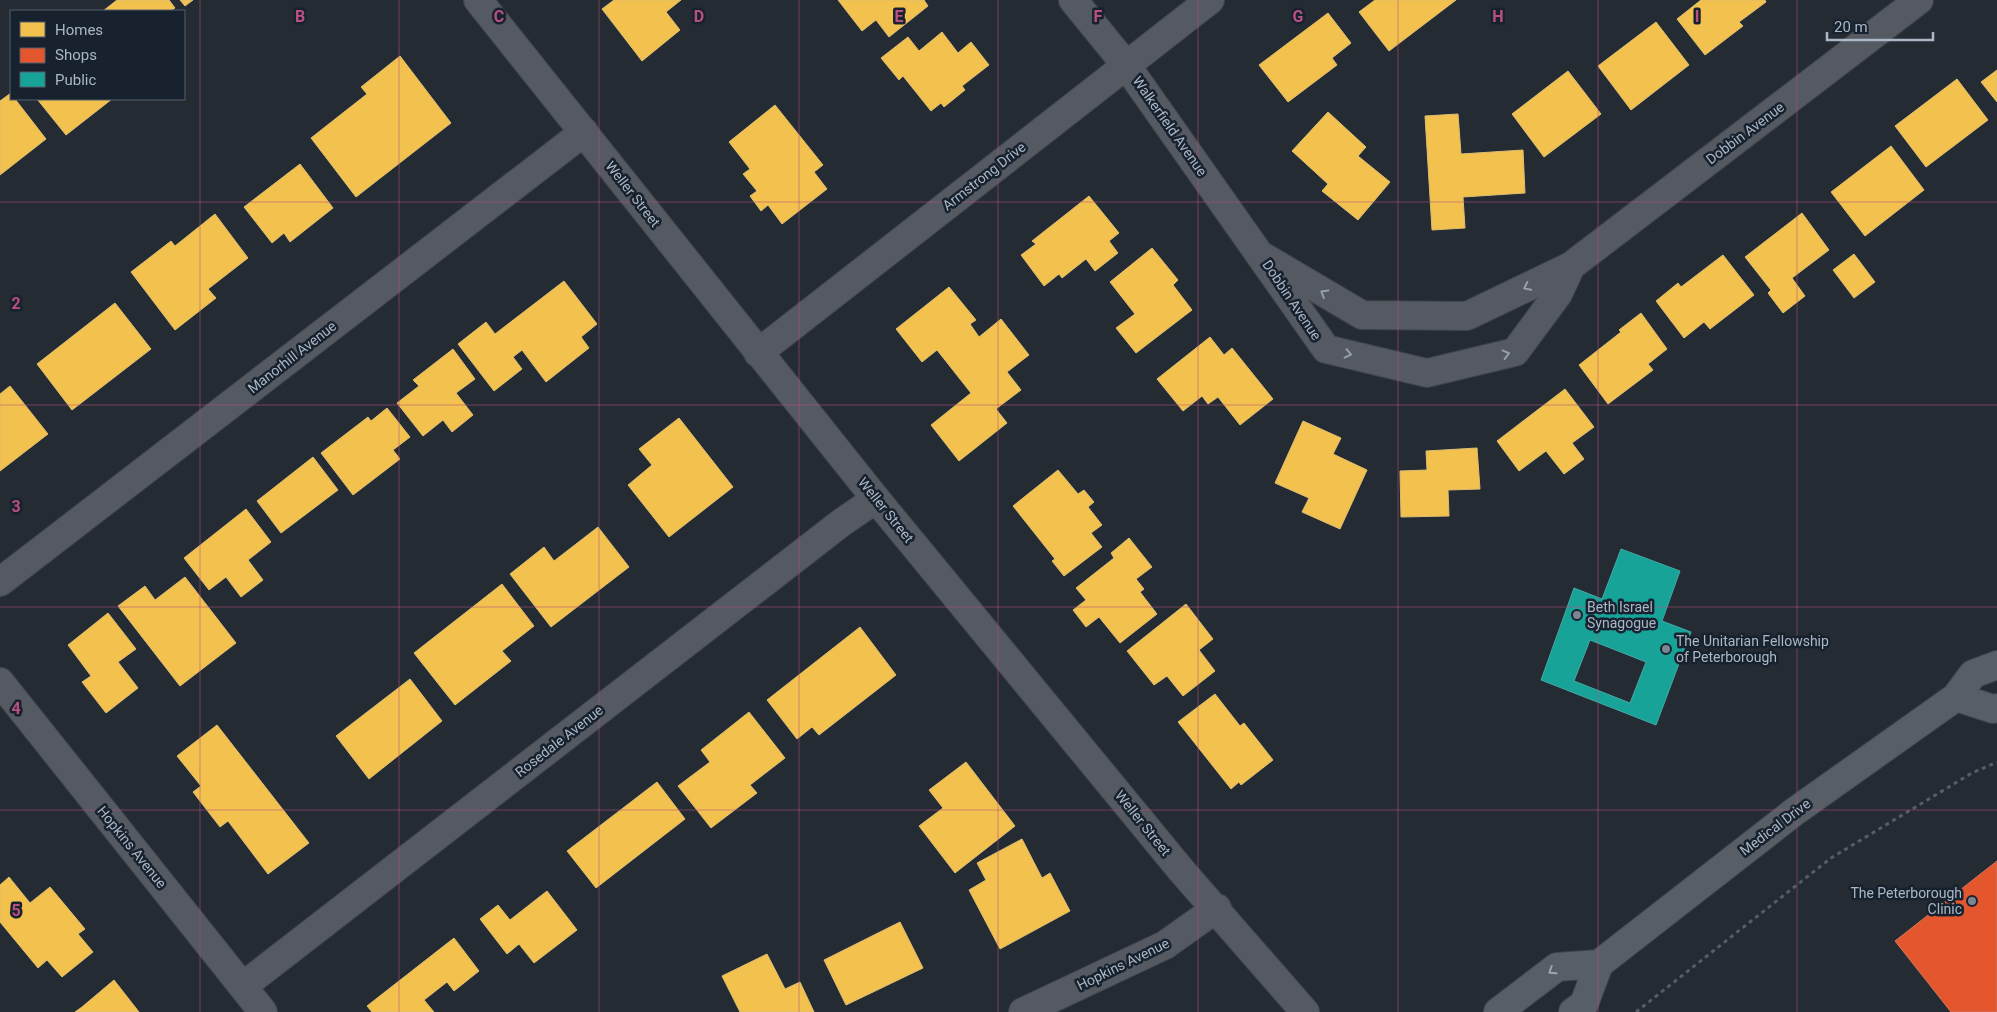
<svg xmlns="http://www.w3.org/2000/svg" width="1997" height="1012" viewBox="0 0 1997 1012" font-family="Roboto,sans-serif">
	<rect width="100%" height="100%" fill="#242b33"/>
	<path fill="#f2c14e" stroke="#ddbe72" d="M117,0H169L175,8L170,11H103Z
		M180,0H193L185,6Z
		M614,0H681L666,12L680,30L642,61L602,9Z
		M838,0H924L928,6L889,37L876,20L862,31Z
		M1375,0H1456L1389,51L1359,12Z
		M1701,0H1765L1766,2L1739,22L1743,26L1705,55L1677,19Z
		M1328,13L1351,43L1332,58L1337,65L1288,102L1259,65Z
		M1656,22L1689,65L1631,110L1598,66Z
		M942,32L958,53L971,42L989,65L962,86L965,90L944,107L941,103L931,111L903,76L899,80L881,58L908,37L919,51Z
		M400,56L451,123L356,197L311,138L367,94L361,87Z
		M1997,70V102L1981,82Z
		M1568,71L1601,114L1544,157L1512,114Z
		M1957,79L1988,120L1926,167L1895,126Z
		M11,93V99H15L46,139L0,175V101Z
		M37,99H112L66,135Z
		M775,105L823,165L814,172L827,189L782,224L768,205L761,211L750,196L757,191L743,174L750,169L729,142Z
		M1328,112L1366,147L1358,156L1390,182L1358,220L1322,191L1328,184L1292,151Z
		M1458,114L1461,154L1523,150L1525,193L1463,197L1465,228L1432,230L1425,116Z
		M1891,146L1924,190L1865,236L1831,192Z
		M300,164L333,208L290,242L284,233L272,243L244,207Z
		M1089,196L1119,233L1109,241L1118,253L1095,271L1086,259L1062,278L1059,274L1044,286L1021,255L1036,244L1032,241Z
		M1802,213L1829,250L1792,278L1805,296L1783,313L1768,293L1771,290L1745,257Z
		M215,214L248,258L208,289L216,298L175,330L131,272L171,241L175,246Z
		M1152,248L1178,280L1173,285L1192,310L1136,353L1116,328L1135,314L1110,282Z
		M1854,254L1875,282L1854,298L1833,270Z
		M1723,255L1754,295L1710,329L1704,322L1684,338L1656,301L1678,283L1681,287Z
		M564,281L597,324L581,337L589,348L546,382L522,350L513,357L522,369L494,391L458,344L486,322L495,334Z
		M949,287L976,320L970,324L979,337L1001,319L1029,355L1007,372L1021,390L996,409L1007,423L959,461L931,425L971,393L937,350L922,362L896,329Z
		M115,303L151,349L72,410L37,364Z
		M1641,313L1667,349L1648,364L1653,370L1608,404L1579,365L1621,332L1619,330Z
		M1210,337L1224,355L1232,348L1273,399L1240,425L1218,397L1208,404L1202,396L1183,411L1157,379Z
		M453,349L475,379L456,393L473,415L452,432L443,420L423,436L397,403L419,386L413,380Z
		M10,386L48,434L0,471V394Z
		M1565,389L1594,427L1572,443L1584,459L1564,474L1546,451L1519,471L1497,441Z
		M387,408L410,437L393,450L400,459L353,495L321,453L368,417L371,421Z
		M679,418L733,487L669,537L628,485L652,465L639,449Z
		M1303,421L1341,438L1333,454L1367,470L1340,529L1302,512L1309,498L1275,483Z
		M1477,448L1480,489L1448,490L1449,516L1401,517L1400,471L1427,470L1426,451Z
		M313,457L338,490L281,533L257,501Z
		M1058,470L1078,494L1084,490L1094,502L1088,507L1102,525L1091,533L1102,547L1064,576L1052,561L1055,559L1013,506Z
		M246,509L271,542L248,560L263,580L241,597L226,577L209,590L184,558Z
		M598,527L629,567L551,627L510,574L544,547L554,561Z
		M1129,538L1152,567L1136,579L1144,589L1140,592L1157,614L1120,643L1099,617L1086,627L1073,610L1086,600L1076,588L1114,558L1111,553Z
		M185,577L236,643L180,686L118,606L145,586L155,600Z
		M502,584L534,626L502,651L511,661L455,705L414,653Z
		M1186,604L1213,639L1199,650L1215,671L1183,696L1167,676L1154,685L1127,651Z
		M108,613L136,649L118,662L138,688L106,713L82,682L91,676L68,645Z
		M860,627L896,675L819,735L812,727L797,739L767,700Z
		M410,679L442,721L369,779L336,736Z
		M1215,694L1240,726L1244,723L1273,760L1241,785L1239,782L1231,789L1178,722Z
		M749,712L785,758L750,785L757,793L711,828L678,786L710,762L701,750Z
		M217,725L309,843L268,874L228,821L220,827L193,792L201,786L177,756Z
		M966,762L1015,826L955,873L919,826L943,808L929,790Z
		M657,782L685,819L596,888L567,851Z
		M1022,839L1042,878L1050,873L1070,911L1000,949L969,890L986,880L977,863Z
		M9,877L30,903L50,887L85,929L78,934L93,952L62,977L47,960L38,968L0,922V885Z
		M547,891L577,930L534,963L519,944L507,954L480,919L498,905L510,920Z
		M900,922L923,968L846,1005L824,960Z
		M454,938L479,971L454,991L447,982L424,1000L434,1012H372L367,1006Z
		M767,954L785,989L800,982L814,1012H740L722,976Z
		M114,980L139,1012H75L82,1007Z"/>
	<path fill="#e4572e" stroke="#d3745c" d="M1997,861V1012H1951L1895,941Z"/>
	<path fill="#17a398" stroke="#44a9a6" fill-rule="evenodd" d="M1621,549L1680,571L1662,621L1691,632L1656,725L1541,680L1574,588L1602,599ZM1590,640L1646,662L1630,703L1574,681Z"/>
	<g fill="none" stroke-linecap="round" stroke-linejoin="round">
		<g stroke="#40454b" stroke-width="30">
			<path id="minor" d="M1073,0L1126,65L1326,349L1427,373L1515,352L1558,294L1571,266
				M1262,256L1362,315L1467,316L1571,266L1919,0
				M758,353L1210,0
				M0,582L584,132
				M0,682L263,1012
				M243,986L841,523L876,499
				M1023,1012L1165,945L1217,908"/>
		</g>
		<g stroke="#40454b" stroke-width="30">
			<path id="tertiary" d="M478,0L876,499L1181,870L1305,1012"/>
		</g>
		<g stroke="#40454b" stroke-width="30">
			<path id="secondary" d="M1956,697L1993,709L1997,708
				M1498,1012L1557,967L1599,964
				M1573,1012L1584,1004L1599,964L1794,812L1956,697L1973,674L1997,665"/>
		</g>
		<path stroke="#565d63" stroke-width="3" stroke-dasharray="4 4" stroke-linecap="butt" d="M1636,1012L1831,858L1972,773L1997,762"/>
		<use href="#minor" stroke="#545962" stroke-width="28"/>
		<use href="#tertiary" stroke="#545962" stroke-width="28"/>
		<use href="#secondary" stroke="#575e66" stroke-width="28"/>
	</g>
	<defs><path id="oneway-chevron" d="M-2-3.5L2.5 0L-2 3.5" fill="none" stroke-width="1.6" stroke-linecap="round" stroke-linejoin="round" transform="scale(1.25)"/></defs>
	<g stroke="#96a0ad">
		<use href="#oneway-chevron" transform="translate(1527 287) rotate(154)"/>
		<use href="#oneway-chevron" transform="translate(1324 293) rotate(-149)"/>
		<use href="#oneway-chevron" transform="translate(1348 354) rotate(13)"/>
		<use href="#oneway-chevron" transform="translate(1506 354) rotate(-14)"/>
	</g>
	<use stroke="#9ba5b3" href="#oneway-chevron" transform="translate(1552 971) rotate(147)"/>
	<path fill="none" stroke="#ba5080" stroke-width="1" stroke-opacity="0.55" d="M200,0V1012M399,0V1012M599,0V1012M799,0V1012M998,0V1012M1198,0V1012M1398,0V1012M1598,0V1012M1797,0V1012M0,202H1997M0,405H1997M0,607H1997M0,810H1997"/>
	<g fill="#7c8693" stroke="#17222e" stroke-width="2">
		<circle cx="1577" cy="615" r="5"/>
		<circle cx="1666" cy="649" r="5"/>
		<circle cx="1972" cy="901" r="5"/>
	</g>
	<g text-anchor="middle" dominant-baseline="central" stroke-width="5" stroke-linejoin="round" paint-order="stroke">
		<g font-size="14" fill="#acb7c6" stroke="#17222e">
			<text transform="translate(1170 126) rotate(55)">Walkerfield Avenue</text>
			<text transform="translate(1745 133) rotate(-37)">Dobbin Avenue</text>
			<text transform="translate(984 176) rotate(-38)">Armstrong Drive</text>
			<text transform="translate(633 194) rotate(52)">Weller Street</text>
			<text transform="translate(1292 300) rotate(56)">Dobbin Avenue</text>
			<text transform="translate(292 357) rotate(-38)">Manorhill Avenue</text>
			<text transform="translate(886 510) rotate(51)">Weller Street</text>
			<text transform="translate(559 741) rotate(-38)">Rosedale Avenue</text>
			<text transform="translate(1143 823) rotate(51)">Weller Street</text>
			<text transform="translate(1775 827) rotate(-37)">Medical Drive</text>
			<text transform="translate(132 847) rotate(51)">Hopkins Avenue</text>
			<text transform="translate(1123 964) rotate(-26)">Hopkins Avenue</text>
		</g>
		<g font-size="14" fill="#acb7c6" stroke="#17222e" text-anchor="start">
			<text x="1587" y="607">Beth Israel<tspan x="1587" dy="16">Synagogue</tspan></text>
			<text x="1676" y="641">The Unitarian Fellowship<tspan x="1676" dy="16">of Peterborough</tspan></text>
			<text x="1962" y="893" text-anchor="end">The Peterborough<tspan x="1962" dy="16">Clinic</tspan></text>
		</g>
	</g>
	<g font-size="16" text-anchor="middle" font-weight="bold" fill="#ba5080" stroke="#17222e" stroke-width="5" stroke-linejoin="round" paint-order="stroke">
		<text x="300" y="22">B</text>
		<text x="499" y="22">C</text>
		<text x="699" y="22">D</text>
		<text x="899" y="22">E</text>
		<text x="1098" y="22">F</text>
		<text x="1298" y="22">G</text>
		<text x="1498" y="22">H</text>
		<text x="1697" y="22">I</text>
		<text x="16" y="309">2</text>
		<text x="16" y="512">3</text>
		<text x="16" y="714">4</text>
		<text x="16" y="916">5</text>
	</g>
	<rect x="10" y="10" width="175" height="90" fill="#17222e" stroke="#535e6b"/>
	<rect x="20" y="22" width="25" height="15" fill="#f2c14e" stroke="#535e6b"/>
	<text x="55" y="35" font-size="15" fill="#acb7c6">Homes</text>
	<rect x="20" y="48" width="25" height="15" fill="#e4572e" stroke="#535e6b"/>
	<text x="55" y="60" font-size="15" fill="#acb7c6">Shops</text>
	<rect x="20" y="72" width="25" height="15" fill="#17a398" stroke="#535e6b"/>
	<text x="55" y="85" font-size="15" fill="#acb7c6">Public</text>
	<path d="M1827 32v8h106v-8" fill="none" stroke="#acb7c6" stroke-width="2.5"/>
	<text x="1834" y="32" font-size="15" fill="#acb7c6" stroke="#17222e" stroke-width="4" paint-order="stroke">20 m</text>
</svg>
